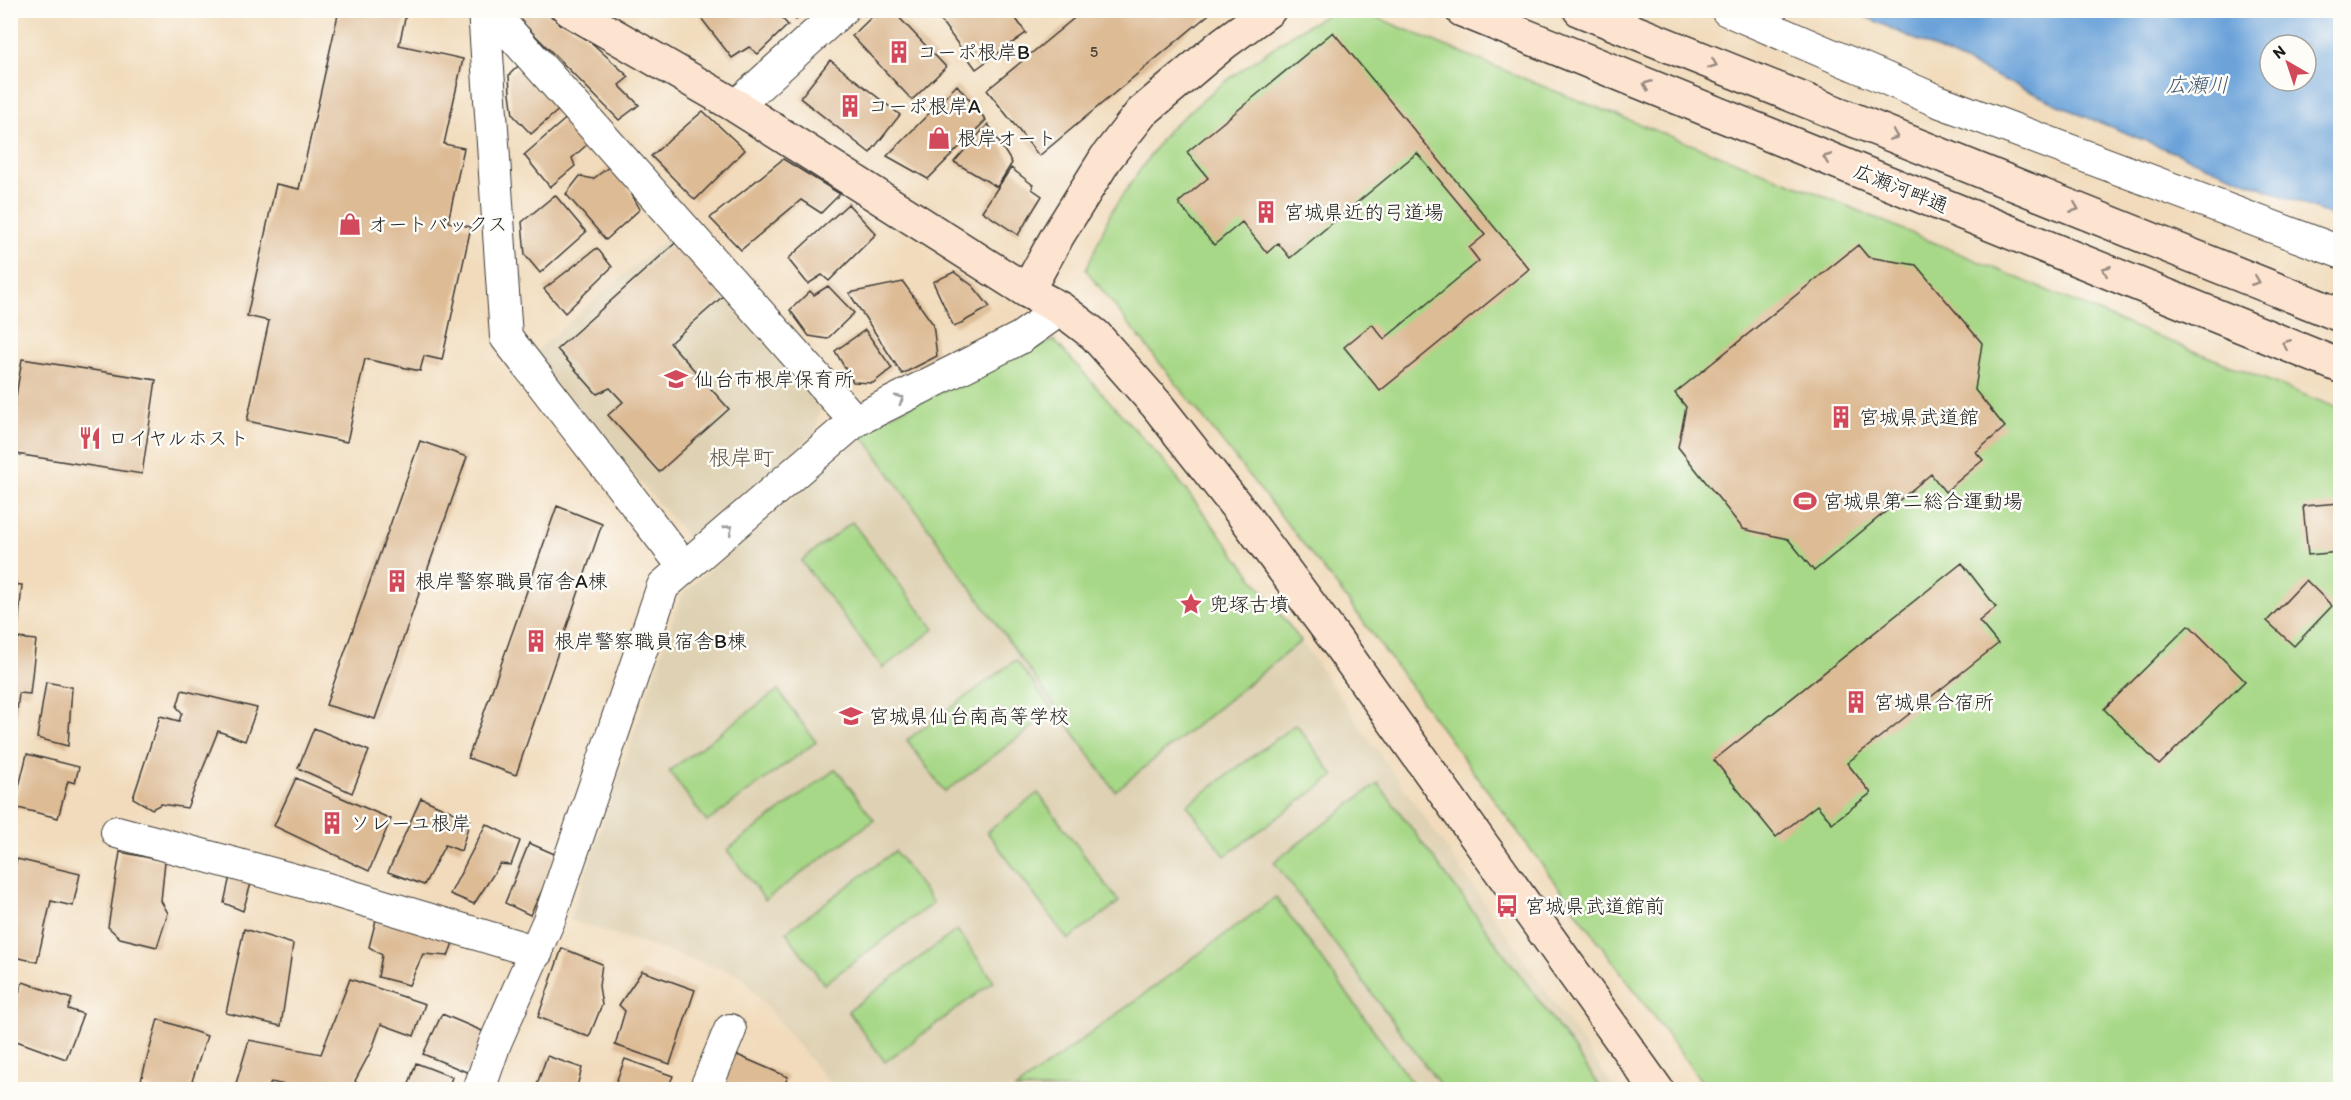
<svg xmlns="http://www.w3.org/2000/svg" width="2351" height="1100" viewBox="0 0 2351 1100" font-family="Itim,'Klee One',sans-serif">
	<rect width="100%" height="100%" fill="#fdfcf7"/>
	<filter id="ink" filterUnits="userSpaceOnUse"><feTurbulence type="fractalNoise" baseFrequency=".0167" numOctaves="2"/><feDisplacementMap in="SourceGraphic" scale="12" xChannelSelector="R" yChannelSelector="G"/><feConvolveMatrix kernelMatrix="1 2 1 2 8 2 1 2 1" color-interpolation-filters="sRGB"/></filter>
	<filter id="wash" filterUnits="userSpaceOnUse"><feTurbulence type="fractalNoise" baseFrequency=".008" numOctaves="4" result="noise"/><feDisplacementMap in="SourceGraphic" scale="24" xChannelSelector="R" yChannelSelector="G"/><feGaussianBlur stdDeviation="1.35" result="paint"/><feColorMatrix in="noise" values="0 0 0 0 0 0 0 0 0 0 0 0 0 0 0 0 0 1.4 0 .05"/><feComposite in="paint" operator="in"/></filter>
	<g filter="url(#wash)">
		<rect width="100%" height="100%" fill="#f1dbbc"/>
		<path fill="#dfd2b4" d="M674,232L821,402L815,434L690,540L531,355Z
			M863,436L1115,791L1301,641L1615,1089H834L740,975L569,920L682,594Z"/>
		<path fill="#a7d887" stroke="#627a52" stroke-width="1.5" d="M1333,11H1361L1552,90L1819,194L2141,330L2340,409V1089H1707L1342,593L1086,270L1111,212L1167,131L1219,86L1291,35Z
			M1054,340L1167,465L1301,641L1115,791L863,436L875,422Z
			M852,522L934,629L883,668L801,561Z
			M1016,660L1054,711L945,792L907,740Z
			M778,690L816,742L707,822L669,771Z
			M1296,724L1334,776L1225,856L1187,805Z
			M836,769L874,820L765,900L727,850Z
			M1378,783L1543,1006L1602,1089H1443L1274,862Z
			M1038,793L1119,902L1068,940L987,832Z
			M895,851L933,903L824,984L786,932Z
			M1276,897L1417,1089H1015Z
			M957,930L994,981L885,1062L848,1011Z"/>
		<path fill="#6aa2d9" stroke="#435f7a" stroke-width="1.5" fill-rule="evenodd" d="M1853,11H2340V219L2081,115ZM2270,45H2306V81H2270Z"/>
		<g id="blocks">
			<path fill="#ddbb95" d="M339,10H407L399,45L463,59L444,144L464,148L448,222L471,227L442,360L424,356L420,371L365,359L347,442L247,421L269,321L247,316L276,184L299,189Z
				M518,10H539L581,33L629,77L619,85L639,105L619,120L520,20L516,12Z
				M712,10H775L788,25L758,54L749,47L732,58L701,18Z
				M789,10H809L796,20Z
				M879,10H892L946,67L912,100L852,36Z
				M933,10H1010L1026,33L976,69Z
				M1084,10H1214L1039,156L987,90Z
				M1333,32L1529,269L1380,391L1344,347L1372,324L1384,339L1479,261L1469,248L1485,235L1417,153L1290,258L1278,243L1267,253L1242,222L1214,245L1178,203L1208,178L1187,152Z
				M830,60L900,115L870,153L800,98Z
				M522,62L562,107L531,134L513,115L510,93L509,75Z
				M957,85L986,120L928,179L887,156Z
				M703,111L745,150L695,200L651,156Z
				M570,115L590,142L572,158L575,166L550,187L524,155Z
				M988,124L1012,163L997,187L954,162Z
				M783,159L840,194L821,213L801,200L741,250L710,218Z
				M614,163L640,209L606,240L566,194L580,176L593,179Z
				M1011,168L1033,185L1032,189L1042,196L1018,235L982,211Z
				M555,195L586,232L540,273L525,255L522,222Z
				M848,204L876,234L829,281L822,275L808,284L788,259Z
				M682,237L730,290L670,343L729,409L659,472L608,415L623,402L610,388L597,394L557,349Z
				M1858,245L1868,257L1916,265L1982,343L1975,390L2005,427L1976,452L1983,460L1945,492L1931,474L1814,571L1788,539L1743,529L1678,447L1686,407L1675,393Z
				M597,248L612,267L565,313L544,289Z
				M954,272L973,286L990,307L954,327L933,282Z
				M903,282L933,324L937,356L902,374L849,293Z
				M828,286L854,313L827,339L809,336L790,310L810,291L814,295Z
				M865,330L892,368L873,383L853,382L835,351Z
				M22,359L156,380L142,474L10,453V434Z
				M420,441L467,457L375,719L326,705Z
				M2340,503V552L2308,555L2303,506Z
				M557,506L602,524L516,775L468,758Z
				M1962,563L1996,607L1979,621L1998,644L1847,763L1871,793L1832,823L1817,805L1776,837L1714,760Z
				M2306,580L2332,606L2294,646L2267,621Z
				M10,584L22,585L17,638L36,640L30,694L19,693L12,756Z
				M2189,625L2245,681L2159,765L2104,709Z
				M46,682L72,687L68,746L37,738Z
				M182,690L257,708L245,741L218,731L187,808L161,804L152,809L133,798L160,716L179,721L182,713L177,707Z
				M314,728L369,751L352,793L298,768Z
				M27,754L79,767L75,783L68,781L58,818L14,807Z
				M296,778L391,819L369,871L274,826Z
				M421,798L470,820L461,851L445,845L424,885L388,872Z
				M486,824L520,841L511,865L500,864L474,904L450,894Z
				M529,843L559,856L530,915L505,903Z
				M120,852L165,861L161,901L168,913L157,947L120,938L108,927Z
				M17,859L80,874L73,906L51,901L37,962L10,956V887Z
				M230,876L252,880L243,911L224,903Z
				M378,912L456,935L448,956L423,954L409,985L378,977L382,955L369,947Z
				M244,929L293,944L281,1026L226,1013Z
				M562,948L602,964L599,986L602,1005L589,1037L538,1017Z
				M642,971L695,990L670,1064L615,1045L625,1011L619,1005Z
				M350,979L425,1004L414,1036L381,1024L372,1049L355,1081L363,1090H289L285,1085L271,1082L268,1090H234L249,1040L321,1054Z
				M23,982L72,999L68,1009L83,1014L66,1059L11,1039L13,1033L10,1032V1016Z
				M442,1014L487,1033L469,1073L423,1054Z
				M158,1019L207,1036L189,1090H155L140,1084Z
				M735,1054L788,1077L782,1090H719Z
				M547,1056L582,1068L576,1090H535Z
				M625,1059L673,1076L667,1090H613Z
				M416,1063L452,1077L448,1090H407Z"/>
		</g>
	</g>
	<g filter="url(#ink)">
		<use href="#blocks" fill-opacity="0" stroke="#3c3934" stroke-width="1.5"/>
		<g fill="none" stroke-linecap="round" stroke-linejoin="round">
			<g stroke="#3c3934" stroke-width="34">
				<path id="street" d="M484,10L506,337L684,567
					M490,10L855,421
					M1727,10L1938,101L2340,252
					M736,106L842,10
					M117,832L324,888L537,952
					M479,1090L495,1043L549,920L663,586L855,421L1020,338L1061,309
					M705,1090L730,1030"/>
			</g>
			<g stroke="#3c3934" stroke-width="36">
				<path id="secondary" d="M570,10L736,106L1027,291L1061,309L1095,335L1156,404L1245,517L1338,643L1657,1090
					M1462,10L2340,366
					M1580,10L2340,315
					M1027,291L1058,235L1106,158L1141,113L1224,43L1269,10"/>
			</g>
			<use href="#street" stroke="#fff" stroke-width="32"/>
			<use href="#secondary" stroke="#fde4d1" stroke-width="33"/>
		</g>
		<defs><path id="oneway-chevron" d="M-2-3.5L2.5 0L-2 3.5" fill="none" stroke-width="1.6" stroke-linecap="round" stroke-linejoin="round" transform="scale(1.5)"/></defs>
		<g stroke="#988a80">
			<use href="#oneway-chevron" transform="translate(1713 64) rotate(22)"/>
			<use href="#oneway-chevron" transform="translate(1647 85) rotate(-158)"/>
			<use href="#oneway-chevron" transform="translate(1894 136) rotate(22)"/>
			<use href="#oneway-chevron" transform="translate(1827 158) rotate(-158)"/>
			<use href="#oneway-chevron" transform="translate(2075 208) rotate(22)"/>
			<use href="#oneway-chevron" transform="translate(2106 270) rotate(-158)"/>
			<use href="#oneway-chevron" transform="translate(2256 281) rotate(22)"/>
			<use href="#oneway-chevron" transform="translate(2286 344) rotate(-158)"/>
		</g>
		<g stroke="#999">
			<use href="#oneway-chevron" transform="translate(900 399) rotate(-27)"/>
			<use href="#oneway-chevron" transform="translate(729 529) rotate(-41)"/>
		</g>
	</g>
	<defs>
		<g id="building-bare" transform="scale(1.8)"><path d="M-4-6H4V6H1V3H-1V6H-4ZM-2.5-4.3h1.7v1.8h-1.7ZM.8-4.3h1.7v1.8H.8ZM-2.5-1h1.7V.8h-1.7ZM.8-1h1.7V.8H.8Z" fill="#d1495b" stroke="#fdfcf7" stroke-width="2.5" paint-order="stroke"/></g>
		<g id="shop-bare" transform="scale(1.8)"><path d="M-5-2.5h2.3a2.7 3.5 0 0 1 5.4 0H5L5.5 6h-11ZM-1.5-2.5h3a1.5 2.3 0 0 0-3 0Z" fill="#d1495b" stroke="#fdfcf7" stroke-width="2.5" paint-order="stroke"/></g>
		<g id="school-bare" transform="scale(1.8)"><path d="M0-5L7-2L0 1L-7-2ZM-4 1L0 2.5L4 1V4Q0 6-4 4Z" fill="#d1495b" stroke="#fdfcf7" stroke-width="2.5" paint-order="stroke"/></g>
		<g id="restaurant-bare" transform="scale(1.8)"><path d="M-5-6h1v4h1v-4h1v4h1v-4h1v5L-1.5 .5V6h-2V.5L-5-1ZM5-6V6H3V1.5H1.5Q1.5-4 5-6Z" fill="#d1495b" stroke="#fdfcf7" stroke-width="2.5" paint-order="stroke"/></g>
		<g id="stadium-bare" transform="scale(1.8)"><path d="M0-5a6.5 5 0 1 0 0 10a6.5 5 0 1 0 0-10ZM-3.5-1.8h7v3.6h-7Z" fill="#d1495b" stroke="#fdfcf7" stroke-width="2.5" paint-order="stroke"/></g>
		<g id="sight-bare" transform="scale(1.8)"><path d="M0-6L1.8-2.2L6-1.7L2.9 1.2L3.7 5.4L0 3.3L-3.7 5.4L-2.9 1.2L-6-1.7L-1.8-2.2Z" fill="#d1495b" stroke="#fdfcf7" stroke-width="2.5" paint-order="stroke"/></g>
		<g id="bus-bare" transform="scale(1.8)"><path d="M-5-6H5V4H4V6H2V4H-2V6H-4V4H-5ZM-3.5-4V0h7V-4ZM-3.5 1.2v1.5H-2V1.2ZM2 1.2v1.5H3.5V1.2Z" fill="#d1495b" stroke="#fdfcf7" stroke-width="2.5" paint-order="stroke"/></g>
	</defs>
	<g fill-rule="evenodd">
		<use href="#building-bare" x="899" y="52"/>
		<use href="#building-bare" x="850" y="106"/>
		<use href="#shop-bare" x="939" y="138"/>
		<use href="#building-bare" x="1266" y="212"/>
		<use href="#shop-bare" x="350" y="224"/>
		<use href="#school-bare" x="676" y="379"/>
		<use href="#building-bare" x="1841" y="417"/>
		<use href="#restaurant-bare" x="90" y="438"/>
		<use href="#stadium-bare" x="1805" y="501"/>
		<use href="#building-bare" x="397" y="581"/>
		<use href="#sight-bare" x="1191" y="604"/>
		<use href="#building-bare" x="536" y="641"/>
		<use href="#building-bare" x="1856" y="702"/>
		<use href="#school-bare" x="851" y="716"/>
		<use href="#building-bare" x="332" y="823"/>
		<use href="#bus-bare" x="1507" y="906"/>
	</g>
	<g text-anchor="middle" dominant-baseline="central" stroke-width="5" stroke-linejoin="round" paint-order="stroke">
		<g font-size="16" fill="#4c443a">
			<text x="1094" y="51">5</text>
		</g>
		<g font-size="20" fill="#1c1c1c" stroke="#fdfcf7" text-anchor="start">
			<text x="917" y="52">コーポ根岸B</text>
			<text x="868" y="106">コーポ根岸A</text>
			<text x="957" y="138">根岸オート</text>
			<text x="1284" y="212">宮城県近的弓道場</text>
			<text x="368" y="224">オートバックス</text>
			<text x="694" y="379">仙台市根岸保育所</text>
			<text x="1859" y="417">宮城県武道館</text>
			<text x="108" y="438">ロイヤルホスト</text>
			<text x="1823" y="501">宮城県第二総合運動場</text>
			<text x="415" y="581">根岸警察職員宿舎A棟</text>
			<text x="1209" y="604">兜塚古墳</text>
			<text x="554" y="641">根岸警察職員宿舎B棟</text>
			<text x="1874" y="702">宮城県合宿所</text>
			<text x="869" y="716">宮城県仙台南高等学校</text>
			<text x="350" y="823">ソレーユ根岸</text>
			<text x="1525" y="906">宮城県武道館前</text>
		</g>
		<g font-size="20" fill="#1c1c1c" stroke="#fdfcf7">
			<text transform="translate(1901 188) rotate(22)">広瀬河畔通</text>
		</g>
		<g font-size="21" font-style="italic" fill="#3f5871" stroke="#fdfcf7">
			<text x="2197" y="84">広瀬川</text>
		</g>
		<g font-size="22" fill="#605446" stroke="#fdfcf7">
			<text x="741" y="457">根岸町</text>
		</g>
	</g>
	<rect width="2351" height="1100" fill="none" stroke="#fdfcf7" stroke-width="36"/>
	<g transform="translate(2288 63) rotate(321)"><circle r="28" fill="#fdfcf7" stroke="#a3a29f" stroke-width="1.5"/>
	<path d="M0-4.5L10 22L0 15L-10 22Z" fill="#d1495b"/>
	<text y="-9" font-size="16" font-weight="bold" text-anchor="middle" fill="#1c1c1c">N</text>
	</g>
</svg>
